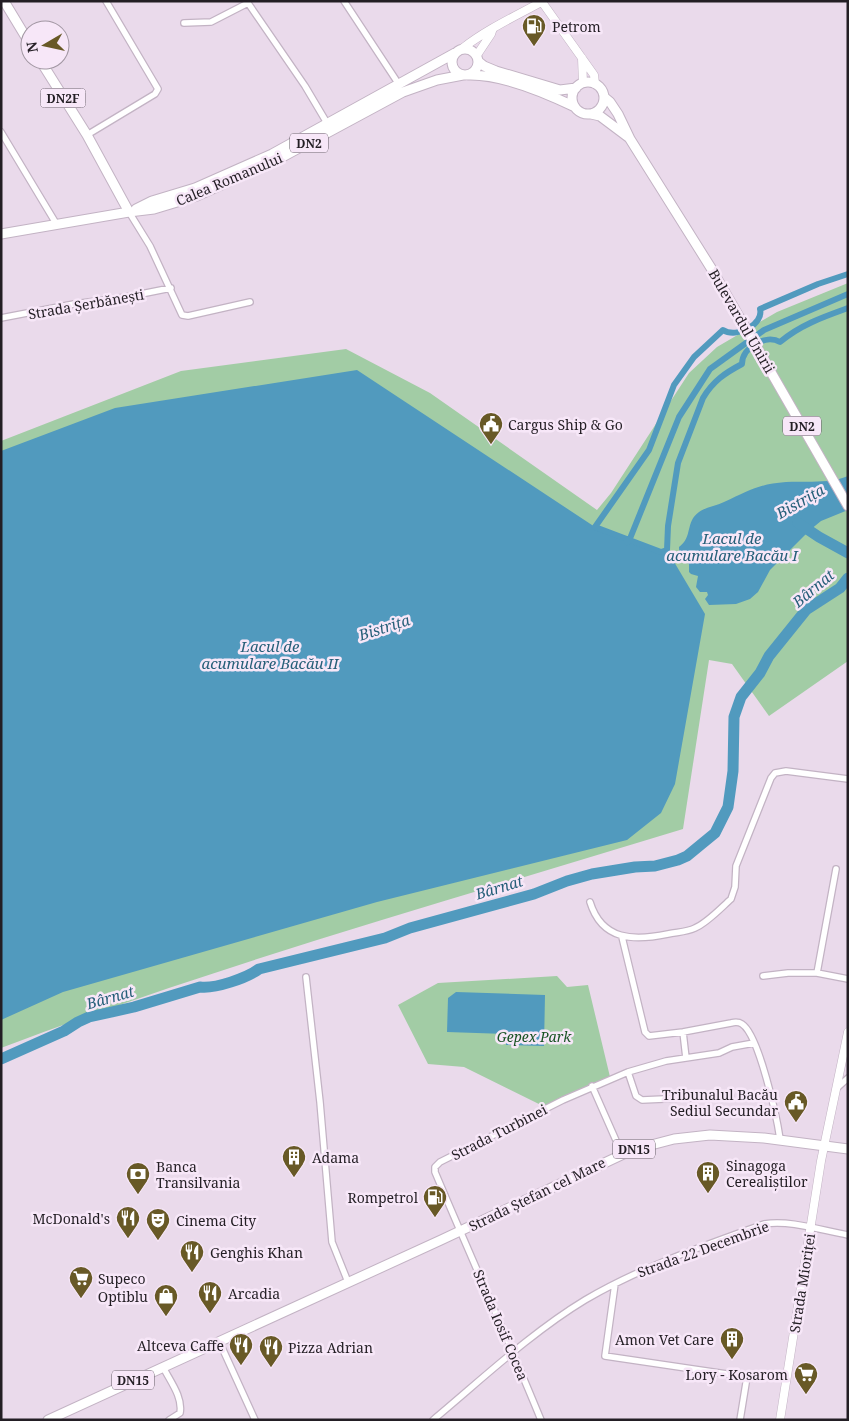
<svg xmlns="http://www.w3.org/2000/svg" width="849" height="1421" viewBox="0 0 849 1421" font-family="'Noto Serif',serif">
	<rect width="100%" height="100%" fill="#eadaeb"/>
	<path fill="#a2cca5" d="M848,283V661L769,716L732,664L709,660L683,829C455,899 224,963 1,1048V441L181,371L346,349L430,393L597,510L611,493L689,373L717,347L777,312Z
		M557,976L567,987L588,985L611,1081L547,1108L464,1067L428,1064L398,1005L438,983Z"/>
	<path fill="#519abe" d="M357,370L595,527L661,552L667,550L705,614L675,784L661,813L627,840L377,902L63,992L1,1020V451L115,408Z
		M848,476V510L821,521L810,530L770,570L758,592L750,599L736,604L709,605L705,599L708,595L707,592H700L696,587L698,576L691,574L689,572V564C682,560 679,557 679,547C693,537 685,522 699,512C706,507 716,506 724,502C749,491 758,484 786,482C806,481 829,484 848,476Z
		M456,992L545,995L544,1046L506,1045V1034L447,1032L448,998Z"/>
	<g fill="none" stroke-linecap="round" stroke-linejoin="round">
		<path stroke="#519abe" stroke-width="6" d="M848,274L818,284L760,309C764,324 737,339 723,330L694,357L674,385L649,450L595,527L661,552L667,550L668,526L678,463L703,398C713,381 725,373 742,364C742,347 766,334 780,342C800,325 823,317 848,308
			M627,542L629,541L679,417L710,369L764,330L848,294"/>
		<path stroke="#519abe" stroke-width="11" d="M798,523L819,537L848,553
			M1,1059L64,1031L78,1022L89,1017L134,1007L200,987C215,989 247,978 259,969L385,938L410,928L534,894L567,881L592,874L635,867L655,866L678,860L687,856L715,833L728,807L733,771L734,717L741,697L760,673L769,656L806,610L840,588L848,578"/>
		<g stroke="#c3b3c4" stroke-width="8">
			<path id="minor" d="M344,1L398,83
				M184,23L211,22L248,3L305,86L327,123
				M1,132L57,225
				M87,135L155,94L158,89L106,1
				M129,212L150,246L182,315L188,316L250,302
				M1,318L74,304L126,297L171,288
				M836,869L817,973L848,979
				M590,902C602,941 634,941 668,934C677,932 687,932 695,928C707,923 721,908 731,899L735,887L736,866L771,778L775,773L786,771L848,779
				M622,937L645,1032L649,1036L683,1032L731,1023C735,1022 739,1022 742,1024C759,1035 777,1118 780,1139
				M763,976L788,973H817
				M306,977L320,1102L332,1242L348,1282
				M683,1032L686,1058
				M628,1072L636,1096L642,1100L731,1096
				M592,1086L622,1154
				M838,1087L848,1078
				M615,1284L605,1356L747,1377L740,1420
				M219,1341L255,1420
				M163,1367C170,1381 183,1397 180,1413L169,1420
				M433,1420C481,1380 532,1332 585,1300C641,1267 703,1246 764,1224C791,1220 820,1230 848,1235
				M541,1420C507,1337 470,1255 435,1172V1167L440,1162L563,1100L628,1072L666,1061L719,1053L732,1047L754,1043"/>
		</g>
		<g stroke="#c3b3c4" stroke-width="9">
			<path id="secondary" d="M542,2L594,75L595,84
				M463,48C487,29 516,16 543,1
				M477,55L491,34L493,28
				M582,58L583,83
				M780,1420L821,1161L848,1032"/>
		</g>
		<g stroke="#c3b3c4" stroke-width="11">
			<path id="primary" d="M4,1L30,44
				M452 62a13 13 0 1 1 26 0a13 13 0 1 1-26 0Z
				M40,60L87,135L129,212
				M479,62L484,66L496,71L560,90L576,88
				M468,75C500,74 546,93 575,107
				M572 98a16 16 0 1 1 32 0a16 16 0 1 1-32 0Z
				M604,97L610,102L618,114L630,139L711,268L848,506
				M591,114L600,116L628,137
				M136,209L152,201L195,188L272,154L455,53
				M1,234L129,212L154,209L197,196L275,161L403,92L437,80L463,75
				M48,1420L441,1240L632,1150L674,1139L710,1135L764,1138L848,1149"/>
		</g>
		<use href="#minor" stroke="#fff" stroke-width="5.5"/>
		<use href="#secondary" stroke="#fff" stroke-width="8"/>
		<use href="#primary" stroke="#fff" stroke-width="9"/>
	</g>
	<defs>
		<g id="fuel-pin" transform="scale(1.25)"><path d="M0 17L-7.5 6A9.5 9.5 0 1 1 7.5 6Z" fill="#685926" stroke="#f7e7f8"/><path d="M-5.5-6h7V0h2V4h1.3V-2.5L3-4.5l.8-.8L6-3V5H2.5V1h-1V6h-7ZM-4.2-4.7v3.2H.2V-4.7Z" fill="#fff"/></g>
		<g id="civic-pin" transform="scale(1.25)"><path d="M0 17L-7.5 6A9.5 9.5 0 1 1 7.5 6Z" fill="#685926" stroke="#f7e7f8"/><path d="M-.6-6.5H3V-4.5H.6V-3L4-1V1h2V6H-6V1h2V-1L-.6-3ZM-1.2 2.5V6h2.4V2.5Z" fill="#fff"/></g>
		<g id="building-pin" transform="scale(1.25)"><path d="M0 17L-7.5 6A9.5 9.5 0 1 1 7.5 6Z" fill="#685926" stroke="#f7e7f8"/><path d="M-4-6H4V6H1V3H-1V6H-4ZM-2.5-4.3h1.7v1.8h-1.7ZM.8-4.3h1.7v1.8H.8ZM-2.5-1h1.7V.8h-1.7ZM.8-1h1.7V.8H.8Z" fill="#fff"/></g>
		<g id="bank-pin" transform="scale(1.25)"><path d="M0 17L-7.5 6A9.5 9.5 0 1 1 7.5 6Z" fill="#685926" stroke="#f7e7f8"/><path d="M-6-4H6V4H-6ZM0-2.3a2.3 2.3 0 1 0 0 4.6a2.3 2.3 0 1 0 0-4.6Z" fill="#fff"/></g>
		<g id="restaurant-pin" transform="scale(1.25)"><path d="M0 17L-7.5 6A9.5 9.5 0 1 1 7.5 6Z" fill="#685926" stroke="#f7e7f8"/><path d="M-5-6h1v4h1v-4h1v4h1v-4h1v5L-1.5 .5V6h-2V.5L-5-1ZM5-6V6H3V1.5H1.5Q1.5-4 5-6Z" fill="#fff"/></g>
		<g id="theatre-pin" transform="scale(1.25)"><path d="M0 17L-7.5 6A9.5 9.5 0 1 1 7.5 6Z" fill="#685926" stroke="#f7e7f8"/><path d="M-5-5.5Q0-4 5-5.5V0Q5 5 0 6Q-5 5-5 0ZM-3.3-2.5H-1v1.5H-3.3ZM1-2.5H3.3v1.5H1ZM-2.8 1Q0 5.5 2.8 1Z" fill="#fff"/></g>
		<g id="supermarket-pin" transform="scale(1.25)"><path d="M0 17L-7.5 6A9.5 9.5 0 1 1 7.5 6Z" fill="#685926" stroke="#f7e7f8"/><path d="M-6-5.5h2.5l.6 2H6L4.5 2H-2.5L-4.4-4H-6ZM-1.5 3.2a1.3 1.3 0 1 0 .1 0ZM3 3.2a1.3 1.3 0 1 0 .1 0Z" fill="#fff"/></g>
		<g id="shop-pin" transform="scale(1.25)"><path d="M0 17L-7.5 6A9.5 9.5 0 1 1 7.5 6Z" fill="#685926" stroke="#f7e7f8"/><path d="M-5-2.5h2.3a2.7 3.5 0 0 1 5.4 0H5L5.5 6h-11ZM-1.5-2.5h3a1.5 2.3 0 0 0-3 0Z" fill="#fff"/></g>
	</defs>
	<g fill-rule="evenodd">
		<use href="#fuel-pin" x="534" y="26"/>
		<use href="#civic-pin" x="491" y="424"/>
		<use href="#civic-pin" x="796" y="1102"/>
		<use href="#building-pin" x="294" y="1157"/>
		<use href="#building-pin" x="708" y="1173"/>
		<use href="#bank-pin" x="138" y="1174"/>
		<use href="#fuel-pin" x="435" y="1197"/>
		<use href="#restaurant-pin" x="128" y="1218"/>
		<use href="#theatre-pin" x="158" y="1220"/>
		<use href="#restaurant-pin" x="192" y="1252"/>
		<use href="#supermarket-pin" x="81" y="1278"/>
		<use href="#restaurant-pin" x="210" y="1293"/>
		<use href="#shop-pin" x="166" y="1296"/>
		<use href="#building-pin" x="732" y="1339"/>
		<use href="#restaurant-pin" x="241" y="1345"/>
		<use href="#restaurant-pin" x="271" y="1347"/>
		<use href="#supermarket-pin" x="806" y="1374"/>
	</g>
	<g text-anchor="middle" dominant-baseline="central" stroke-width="5" stroke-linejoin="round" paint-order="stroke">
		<g fill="#f7e7f8" stroke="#635a64" stroke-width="1">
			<rect x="40.5" y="88.5" width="45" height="19" rx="4"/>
			<rect x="290" y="133.5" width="38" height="19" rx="4"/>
			<rect x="783" y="416.5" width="38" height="19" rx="4"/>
			<rect x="613" y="1139.5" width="42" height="19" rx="4"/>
			<rect x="112" y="1370.5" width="42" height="19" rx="4"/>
		</g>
		<g font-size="12" font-weight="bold" fill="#231e24">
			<text x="63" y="98">DN2F</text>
			<text x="309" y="143">DN2</text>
			<text x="802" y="426">DN2</text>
			<text x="634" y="1149">DN15</text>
			<text x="133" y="1380">DN15</text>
		</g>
		<g font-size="14" fill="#231e24" stroke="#f7e7f8" text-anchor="start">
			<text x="552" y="26">Petrom</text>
			<text x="508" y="424">Cargus Ship &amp; Go</text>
			<text x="778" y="1094" text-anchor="end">Tribunalul Bacău<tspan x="778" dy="16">Sediul Secundar</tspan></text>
			<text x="312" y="1157">Adama</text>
			<text x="726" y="1165">Sinagoga<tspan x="726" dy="16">Cerealiștilor</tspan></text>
			<text x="156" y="1166">Banca<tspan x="156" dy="16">Transilvania</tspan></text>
			<text x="418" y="1197" text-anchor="end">Rompetrol</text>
			<text x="110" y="1218" text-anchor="end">McDonald's</text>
			<text x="176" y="1220">Cinema City</text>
			<text x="210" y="1252">Genghis Khan</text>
			<text x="98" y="1278">Supeco</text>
			<text x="228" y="1293">Arcadia</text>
			<text x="148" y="1296" text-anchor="end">Optiblu</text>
			<text x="714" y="1339" text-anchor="end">Amon Vet Care</text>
			<text x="224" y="1345" text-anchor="end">Altceva Caffe</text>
			<text x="288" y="1347">Pizza Adrian</text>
			<text x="788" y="1374" text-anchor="end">Lory - Kosarom</text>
		</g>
		<g font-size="14" fill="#231e24" stroke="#f7e7f8">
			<text transform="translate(229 179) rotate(-23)">Calea Romanului</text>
			<text transform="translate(86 304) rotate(-10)">Strada Șerbănești</text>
			<text transform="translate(742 321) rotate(60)">Bulevardul Unirii</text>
			<text transform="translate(499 1132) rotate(-27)">Strada Turbinei</text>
			<text transform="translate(537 1194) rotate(-26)">Strada Ștefan cel Mare</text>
			<text transform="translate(703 1249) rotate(-20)">Strada 22 Decembrie</text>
			<text transform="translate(802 1283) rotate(-81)">Strada Mioriței</text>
			<text transform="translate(501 1325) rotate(67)">Strada Iosif Cocea</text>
		</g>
		<g font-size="14" font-style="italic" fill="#195324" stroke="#f7e7f8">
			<text x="534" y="1036">Gepex Park</text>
		</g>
		<g font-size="15" font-style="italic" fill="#265f79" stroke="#f7e7f8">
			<text transform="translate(800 501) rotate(-30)">Bistrița</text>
			<text x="732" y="538">Lacul de<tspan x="732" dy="17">acumulare Bacău I</tspan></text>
			<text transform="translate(813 588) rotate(-40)">Bârnat</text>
			<text transform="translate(384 627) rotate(-18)">Bistrița</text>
			<text x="270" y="646">Lacul de<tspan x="270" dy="17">acumulare Bacău II</tspan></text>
			<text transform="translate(499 887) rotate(-17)">Bârnat</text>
			<text transform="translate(110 997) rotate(-16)">Bârnat</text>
		</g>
	</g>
	<rect width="849" height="1421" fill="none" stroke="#231e24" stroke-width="5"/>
	<g transform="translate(45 45) rotate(261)"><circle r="24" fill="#f7e7f8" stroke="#a297a3"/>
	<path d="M0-4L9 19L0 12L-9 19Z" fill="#685926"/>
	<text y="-8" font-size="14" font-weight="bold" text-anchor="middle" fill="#231e24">N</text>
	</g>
</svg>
